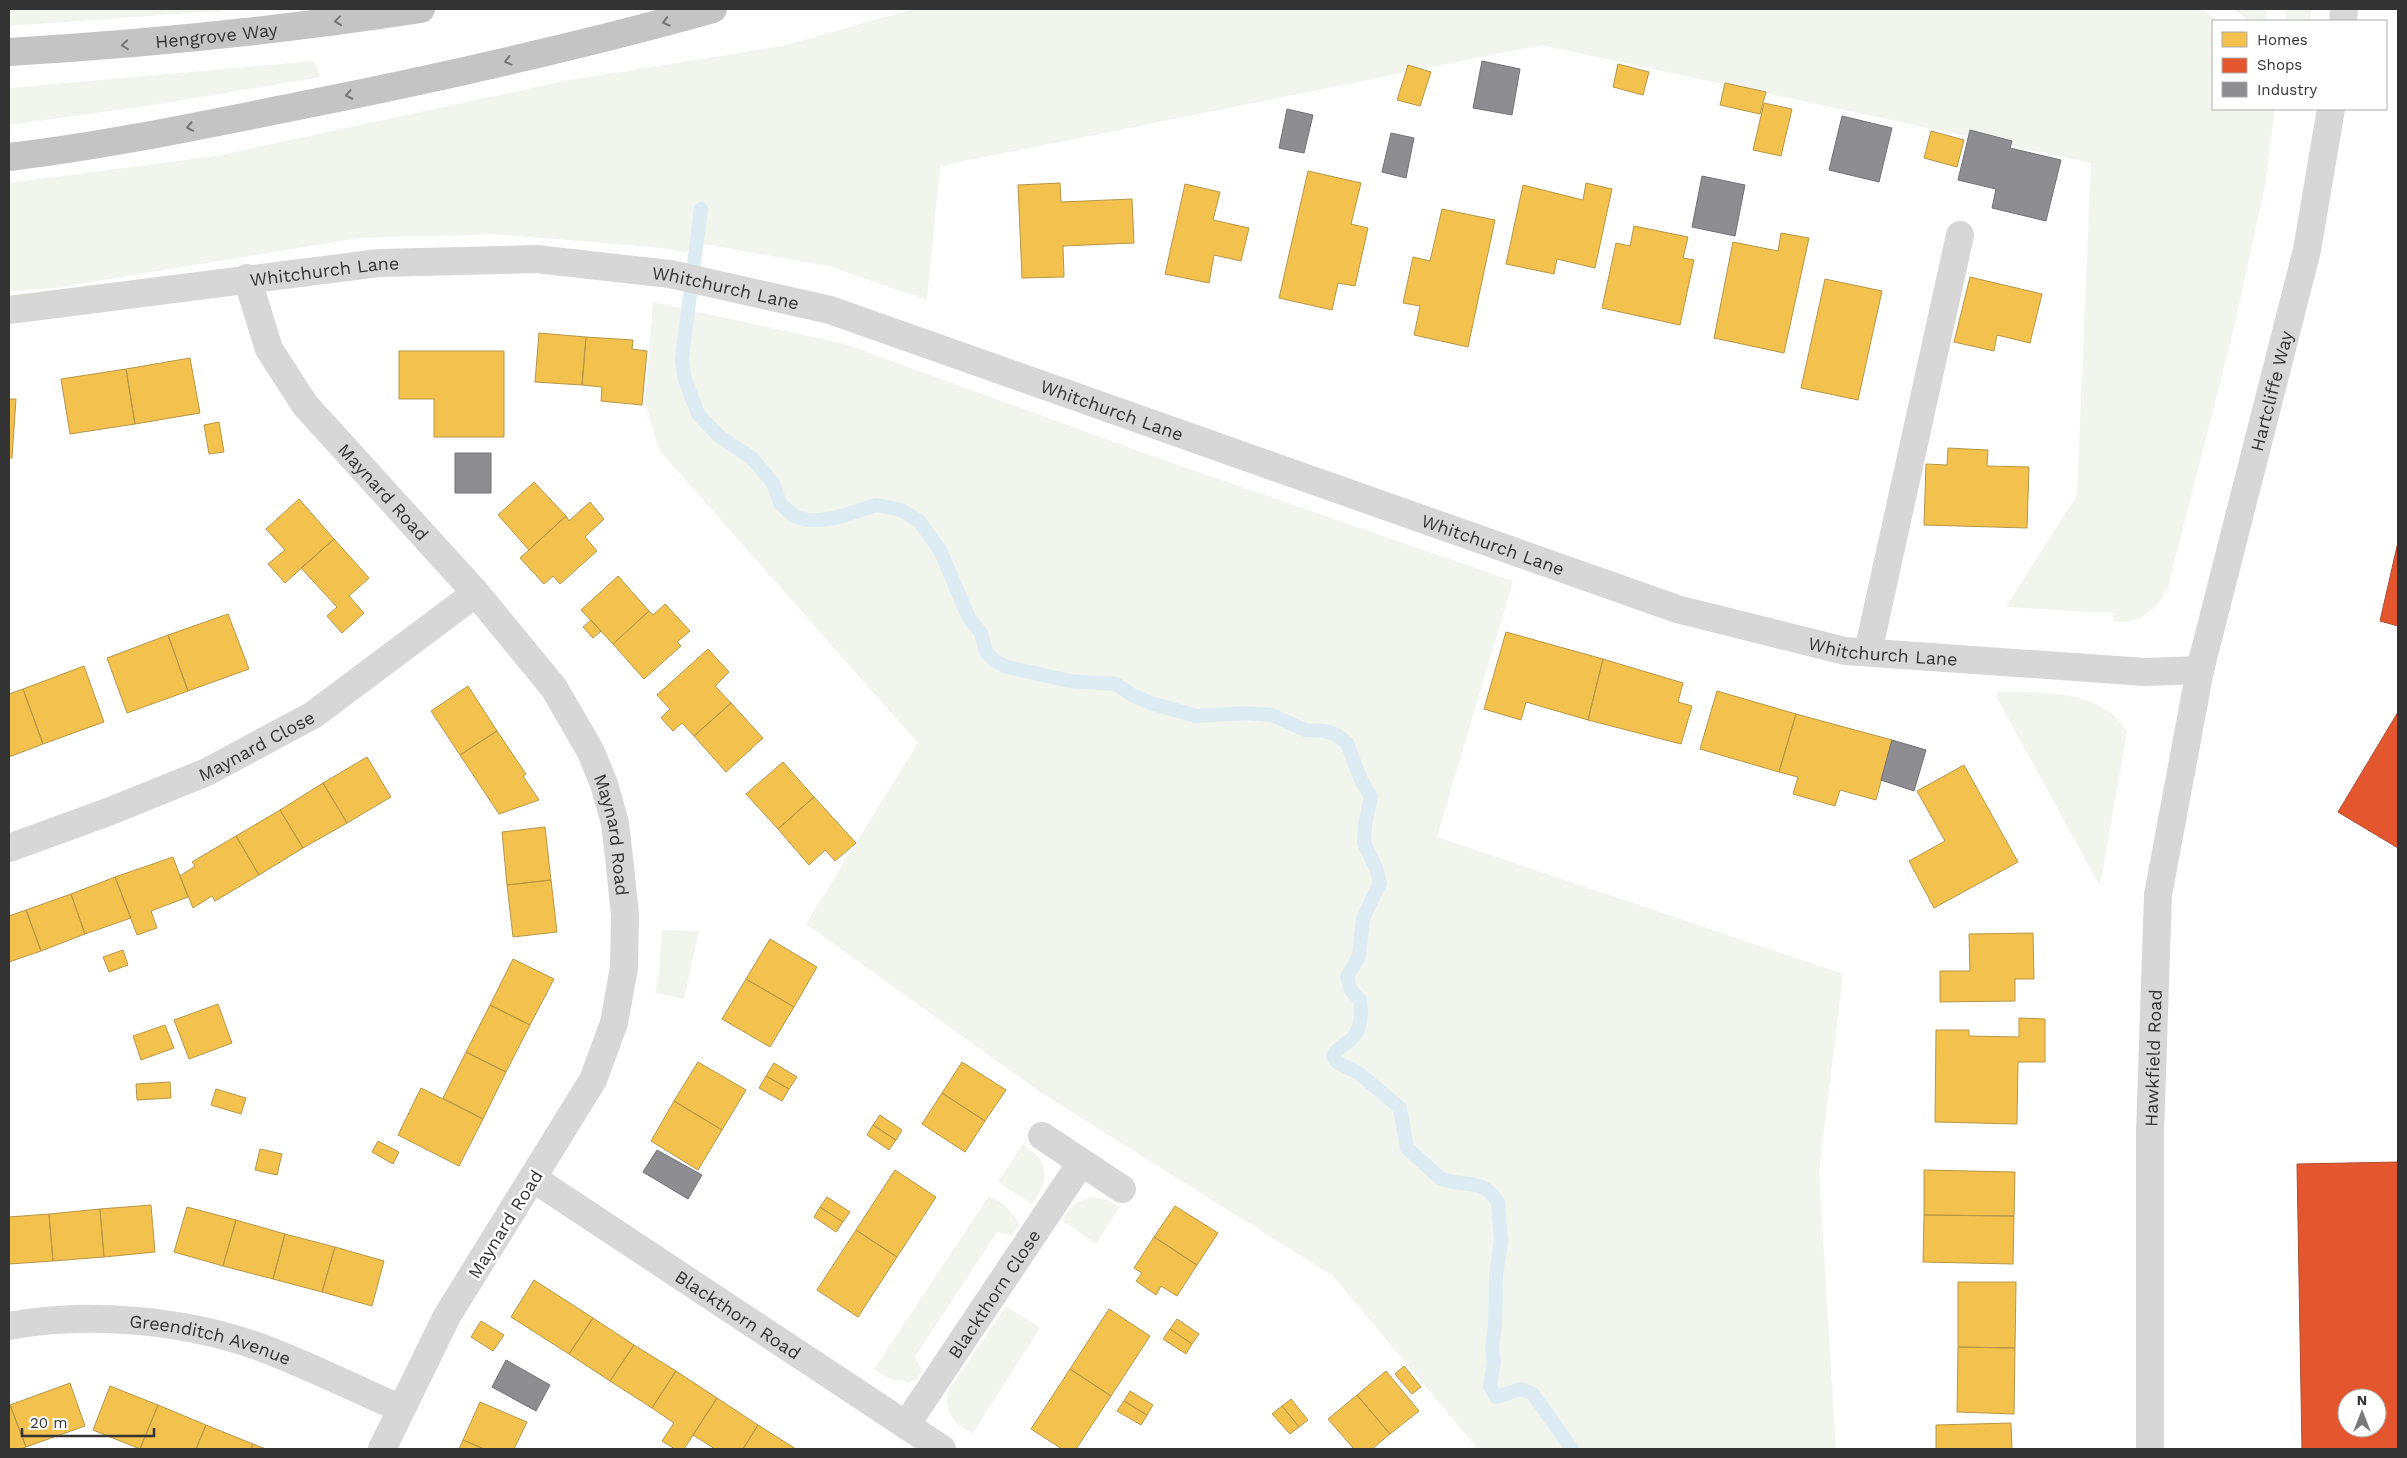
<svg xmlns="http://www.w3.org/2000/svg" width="2407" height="1458" viewBox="0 0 2407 1458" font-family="'Work Sans',sans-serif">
	<rect width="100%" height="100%" fill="#fff"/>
	<path fill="#f1f5ed" d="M9,9H244L9,26Z
		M914,9H2201L2219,21H2213V109H2275L2265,186L2234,328L2168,587C2157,609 2140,626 2113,621L2114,613L2006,607L2077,495L2091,163L1541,45L940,166L927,300L829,266L697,243L686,252L653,247L494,234L360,238L54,288L9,291V183L216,156L564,81L782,46Z
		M2233,9H2265L2268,21H2249Z
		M2285,9H2311L2310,21H2286Z
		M314,61L321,77L139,107L9,125V88Z
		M653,302L845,344L1155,457L1513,581L1437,837L1843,974L1819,1172L1836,1449H1478L1333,1276L1037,1090L806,924L918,743L659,450L645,402Z
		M1997,692C2041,693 2102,688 2127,732L2100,886L1997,698Z
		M662,930L699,931L684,999L655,993L659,972Z
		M1023,1144C1050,1162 1050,1179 1032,1204L998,1182Z
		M989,1196L1005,1205L1020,1224L1012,1236L997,1232L915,1357L922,1371L916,1380L906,1383L904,1380H891L874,1369Z
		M1093,1197L1107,1200L1120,1207L1096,1244L1063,1221C1069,1205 1077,1201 1093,1197Z
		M1006,1306L1040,1328L973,1433C954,1425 944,1412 948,1391Z"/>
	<path fill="#f2c14e" stroke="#b99646" d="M1618,64L1649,72L1643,95L1613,87Z
		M1408,65L1431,72L1420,106L1397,100Z
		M1725,83L1766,92L1760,114L1720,105Z
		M1764,103L1792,109L1781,156L1753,150Z
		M1931,131L1964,140L1957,167L1924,158Z
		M1308,171L1361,183L1351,224L1368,228L1355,286L1338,283L1332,310L1279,298Z
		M1060,183L1061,202L1132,199L1134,243L1063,246L1064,277L1022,278L1018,185Z
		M1586,183L1612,189L1595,268L1557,259L1554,274L1506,264L1523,185L1583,200Z
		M1185,184L1220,192L1213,220L1249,228L1241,261L1214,255L1209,283L1165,274Z
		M1442,209L1495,220L1468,347L1414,335L1420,306L1403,303L1413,257L1430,261Z
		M1634,226L1688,237L1683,258L1694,260L1680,325L1602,308L1616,243L1630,246Z
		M1781,233L1809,238L1784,353L1714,338L1733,242L1778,251Z
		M1970,277L2042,294L2030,343L1997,335L1994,351L1954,342Z
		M1825,279L1882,291L1858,400L1801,388Z
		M539,333L586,337L582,385L535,382Z
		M586,337L633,340L632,349L647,351L642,405L601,401L602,387L582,385Z
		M399,351H504V437H434V399H399Z
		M190,358L200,413L135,424L126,369Z
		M126,369L135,424L70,434L61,379Z
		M9,399H16L12,458H9Z
		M219,422L224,452L209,454L204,425Z
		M1948,448L1988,450L1987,466L2029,467L2027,528L1924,525L1926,464L1947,465Z
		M534,482L566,516L529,550L498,515Z
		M299,499L334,539L285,583L268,564L285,550L266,529Z
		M590,502L604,519L585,537L597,551L560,584L553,576L544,584L520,558L566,516L569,521Z
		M334,539L369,578L349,596L364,613L342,633L327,616L337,607L301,568Z
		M618,576L649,611L613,644L581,610Z
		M665,604L690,631L677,642L681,646L644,679L613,644L649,611L653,615Z
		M228,614L249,669L188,691L168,635Z
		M591,620L601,631L593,638L583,627Z
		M1506,632L1603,659L1588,720L1526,702L1521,720L1484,709Z
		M168,635L188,691L127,713L107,658Z
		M708,649L729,672L715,686L731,703L694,736L682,723L673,731L661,718L670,709L657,695Z
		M1603,659L1683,683L1678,702L1692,706L1681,744L1588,720Z
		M84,666L104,722L43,744L23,689Z
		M468,686L497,731L460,755L431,711Z
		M23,689L43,744L9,757V694Z
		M1717,691L1796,714L1779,772L1700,749Z
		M731,703L763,738L726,772L694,736Z
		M1796,714L1892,740L1876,800L1840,790L1835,806L1793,794L1798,777L1779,772Z
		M497,731L526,774L523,776L539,800L499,814L460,755Z
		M367,757L391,797L347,823L323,783Z
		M783,762L814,797L778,829L746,794Z
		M1964,765L2018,862L1934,908L1909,861L1945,841L1917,791Z
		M323,783L347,823L303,848L280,810Z
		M814,797L856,843L835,861L825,850L809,865L778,829Z
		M280,810L303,848L259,875L236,836Z
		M545,827L551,880L507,885L502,832Z
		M236,836L259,875L215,901L212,896L193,908L180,876L195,866L192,862Z
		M173,857L188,897L151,911L157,928L137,935L115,877Z
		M115,877L131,918L85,934L71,894Z
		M551,880L557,932L513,937L507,885Z
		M71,894L85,934L41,951L26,910Z
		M26,910L41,951L9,962V916Z
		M2033,933L2034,979H2015V1001L1940,1002V971H1970L1969,934Z
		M770,939L817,967L794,1007L746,979Z
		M123,950L128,965L109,972L103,957Z
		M513,959L554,979L530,1025L490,1005Z
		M746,979L794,1007L770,1047L722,1019Z
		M218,1004L232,1043L189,1059L174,1020Z
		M490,1005L530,1025L506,1072L466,1052Z
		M2019,1018L2045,1019V1062H2018L2017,1124L1935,1122L1936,1030H1969V1036L2019,1037Z
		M165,1025L174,1048L141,1060L133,1036Z
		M466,1052L506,1072L483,1119L443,1098Z
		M698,1062L746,1090L722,1130L674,1101Z
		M962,1062L1006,1090L985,1121L942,1093Z
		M774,1063L797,1077L789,1089L766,1076Z
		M766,1076L789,1089L782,1101L759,1088Z
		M170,1082L171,1098L137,1100L136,1084Z
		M421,1088L483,1119L459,1166L398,1135Z
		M216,1089L246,1098L241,1114L211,1105Z
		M942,1093L985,1121L965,1152L922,1124Z
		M674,1101L722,1130L698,1170L651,1141Z
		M880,1115L902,1130L896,1140L873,1125Z
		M873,1125L896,1140L889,1150L867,1135Z
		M378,1141L399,1152L393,1164L372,1152Z
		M260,1149L282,1154L277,1175L255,1170Z
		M895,1170L936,1197L897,1257L856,1230Z
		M1924,1170L2015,1172L2014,1216L1924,1215Z
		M827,1197L850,1212L843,1222L820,1207Z
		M151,1205L155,1252L104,1257L100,1209Z
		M1175,1206L1218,1233L1197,1265L1154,1237Z
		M187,1207L236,1220L223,1266L174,1252Z
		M820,1207L843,1222L836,1232L814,1217Z
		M100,1209L104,1257L53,1261L49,1214Z
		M49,1214L53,1261L9,1264V1217Z
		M1924,1215L2014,1216L2013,1264L1923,1262Z
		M236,1220L285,1234L273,1279L223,1266Z
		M856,1230L897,1257L858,1317L817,1290Z
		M285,1234L335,1247L322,1292L273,1279Z
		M1154,1237L1197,1265L1177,1296L1161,1286L1156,1295L1136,1281L1142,1273L1134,1268Z
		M335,1247L384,1261L372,1306L322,1292Z
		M534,1280L593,1318L569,1354L511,1317Z
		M1958,1282H2016L2015,1348L1958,1347Z
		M1109,1309L1150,1336L1111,1396L1070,1369Z
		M593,1318L634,1345L610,1381L569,1354Z
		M1177,1319L1199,1334L1192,1344L1170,1329Z
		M481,1321L504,1335L493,1351L471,1337Z
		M1170,1329L1192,1344L1186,1354L1163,1339Z
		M634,1345L676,1371L652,1408L610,1381Z
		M1958,1347L2015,1348L2014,1414L1957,1412Z
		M1404,1366L1421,1387L1412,1394L1395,1374Z
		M1070,1369L1111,1396L1076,1449H1062L1031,1429Z
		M676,1371L717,1398L684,1449H675L662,1441L674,1423L652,1408Z
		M1386,1371L1419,1411L1390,1434L1357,1395Z
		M70,1383L85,1426L26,1447L10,1405Z
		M110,1386L158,1405L140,1449L93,1430Z
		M1130,1391L1153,1405L1147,1415L1124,1401Z
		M1357,1395L1390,1434L1372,1449H1354L1328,1419Z
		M717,1398L758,1425L743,1449H715L693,1435Z
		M1291,1399L1308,1420L1299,1427L1282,1406Z
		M1124,1401L1147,1415L1141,1425L1117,1411Z
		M480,1402L527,1422L514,1449H484L463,1440Z
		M9,1405H10L26,1447L20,1449H9Z
		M158,1405L206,1425L196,1449H140Z
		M1282,1406L1299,1427L1290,1434L1272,1414Z
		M2011,1423L2012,1449H1936V1425Z
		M206,1425L253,1444L251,1449H196Z
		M758,1425L796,1449H743Z
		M463,1440L484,1449H459Z
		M253,1444L266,1449H251Z"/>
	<path fill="#e4572e" stroke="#af4c30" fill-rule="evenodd" d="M2398,542V626L2380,621Z
		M2398,712V848L2338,812Z
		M2398,1162V1449H2302L2297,1164ZM2347,1398H2377V1428H2347Z"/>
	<path fill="#8d8d92" stroke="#727276" d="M1482,61L1520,69L1512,115L1473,108Z
		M1287,109L1313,115L1304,153L1279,148Z
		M1842,116L1892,128L1879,182L1829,170Z
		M1970,130L2012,141L2010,148L2061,160L2046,221L1992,208L1996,189L1958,180Z
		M1391,133L1414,138L1406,178L1382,172Z
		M1702,176L1745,185L1735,236L1692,227Z
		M455,453H491V493H455Z
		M1892,740L1926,750L1914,791L1881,780Z
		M657,1150L702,1175L688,1199L643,1172Z
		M506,1360L550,1385L536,1411L492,1387Z"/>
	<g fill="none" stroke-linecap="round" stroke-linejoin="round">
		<path stroke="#ddebf3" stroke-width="14" d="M701,209L682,358L684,377L698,414L719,436L752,458L773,483L780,503L794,516L807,520H820L839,517L876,505L901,510L919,521L940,550L969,618L981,633L986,652L995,661L1007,667L1070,681L1116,684L1132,695L1151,703L1196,716L1245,713L1272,715L1305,730L1325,731L1337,735L1347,743L1361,780L1371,797L1365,825L1364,843L1376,868L1380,883L1363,918L1359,956L1347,977L1351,990L1360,1000C1362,1011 1361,1028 1354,1036C1347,1045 1338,1046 1333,1056L1337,1062L1360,1074L1400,1108L1407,1148L1440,1178C1460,1188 1484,1176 1498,1203L1501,1241L1496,1275L1495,1325L1492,1349L1494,1361L1490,1386L1496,1397L1521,1389L1533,1394L1572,1449"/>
		<g stroke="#d7d7d7" stroke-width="28">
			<path d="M2343,21L2344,9"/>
			<path id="s1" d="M247,278L269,349L305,405L476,593L554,688L591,752L604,784L615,823L620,866L625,915L624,968L614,1023L593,1080L447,1316L382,1449"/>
			<path id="s2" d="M9,310L379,263L536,259L670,274L830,310L1677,609L1845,651L2145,672L2200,670"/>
			<path d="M1868,652L1960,235"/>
			<path id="s3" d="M9,848L108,812L207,772L313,715L476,593"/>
			<path d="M1042,1136L1122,1189"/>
			<path id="s4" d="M534,1179L942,1449"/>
			<path id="s5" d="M9,1326C87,1311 182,1320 257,1346C306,1364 353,1388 400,1408"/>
			<path id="s6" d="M906,1425L1081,1163"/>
			<path id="s7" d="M2150,1449V1132L2158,895L2200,670L2307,250L2331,109"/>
		</g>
		<g stroke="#c4c4c4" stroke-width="28">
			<path id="s8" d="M9,52C147,44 284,30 421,9"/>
			<path d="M9,157C111,145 212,123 313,103C447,76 581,46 713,9"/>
		</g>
	</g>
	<defs><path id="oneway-chevron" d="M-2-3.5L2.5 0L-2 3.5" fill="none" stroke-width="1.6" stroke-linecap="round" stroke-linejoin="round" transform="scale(1.25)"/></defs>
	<g stroke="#747474">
		<use href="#oneway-chevron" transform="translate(338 21) rotate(173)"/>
		<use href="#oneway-chevron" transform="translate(666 22) rotate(164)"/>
		<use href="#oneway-chevron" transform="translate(125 45) rotate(175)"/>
		<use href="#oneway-chevron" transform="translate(508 61) rotate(166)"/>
		<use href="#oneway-chevron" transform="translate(349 95) rotate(168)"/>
		<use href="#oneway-chevron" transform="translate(190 127) rotate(169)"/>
	</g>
	<g text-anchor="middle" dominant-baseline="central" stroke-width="5" stroke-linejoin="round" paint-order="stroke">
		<g font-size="18" fill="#333" stroke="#fff">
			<text stroke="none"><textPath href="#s8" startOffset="208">Hengrove Way</textPath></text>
			<text stroke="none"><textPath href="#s2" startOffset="318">Whitchurch Lane</textPath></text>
			<text stroke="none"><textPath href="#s2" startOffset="722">Whitchurch Lane</textPath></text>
			<text stroke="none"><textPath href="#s7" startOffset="1071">Hartcliffe Way</textPath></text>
			<text stroke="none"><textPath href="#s2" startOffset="1128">Whitchurch Lane</textPath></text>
			<text stroke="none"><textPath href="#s1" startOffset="258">Maynard Road</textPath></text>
			<text stroke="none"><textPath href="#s2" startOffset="1532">Whitchurch Lane</textPath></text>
			<text stroke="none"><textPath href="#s2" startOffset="1938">Whitchurch Lane</textPath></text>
			<text stroke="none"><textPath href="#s3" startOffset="268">Maynard Close</textPath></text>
			<text stroke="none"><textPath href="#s1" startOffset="678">Maynard Road</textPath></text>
			<text stroke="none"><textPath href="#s7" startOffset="391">Hawkfield Road</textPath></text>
			<text transform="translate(505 1224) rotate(-58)">Maynard Road</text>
			<text stroke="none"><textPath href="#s6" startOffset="158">Blackthorn Close</textPath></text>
			<text stroke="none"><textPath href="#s4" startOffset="245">Blackthorn Road</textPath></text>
			<text stroke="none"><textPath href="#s5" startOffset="204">Greenditch Avenue</textPath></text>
		</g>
	</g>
	<rect width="2407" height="1458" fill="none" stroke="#333333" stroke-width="20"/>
	<rect x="2212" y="20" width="175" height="90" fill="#ffffff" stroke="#adadad"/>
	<rect x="2222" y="32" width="25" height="15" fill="#f2c14e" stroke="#adadad"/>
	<text x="2257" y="45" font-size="15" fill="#333333">Homes</text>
	<rect x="2222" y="58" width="25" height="15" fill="#e4572e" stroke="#adadad"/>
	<text x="2257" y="70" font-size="15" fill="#333333">Shops</text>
	<rect x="2222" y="82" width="25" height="15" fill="#8d8d92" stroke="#adadad"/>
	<text x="2257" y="95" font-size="15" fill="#333333">Industry</text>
	<g transform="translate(2362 1413)"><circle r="24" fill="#ffffff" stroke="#adadad"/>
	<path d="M0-4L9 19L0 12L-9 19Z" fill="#7a7a7a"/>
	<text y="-8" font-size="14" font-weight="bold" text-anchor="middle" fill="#333333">N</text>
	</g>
	<path d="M22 1428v8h132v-8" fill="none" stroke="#333333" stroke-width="2.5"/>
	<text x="30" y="1428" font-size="15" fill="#333333" stroke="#ffffff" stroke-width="4" paint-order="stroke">20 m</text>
</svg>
